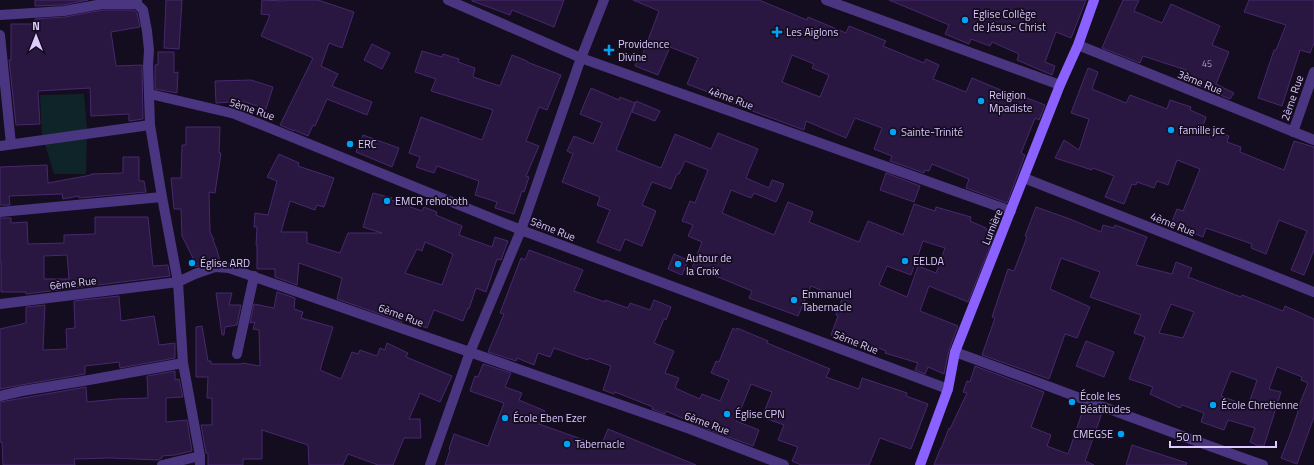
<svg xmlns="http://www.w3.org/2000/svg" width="1314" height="465" viewBox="0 0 1314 465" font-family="'Titillium Web',sans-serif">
	<rect width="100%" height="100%" fill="#140c1f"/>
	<path fill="#0f2429" d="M84,94L87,129L86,174H54L42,134L40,95Z"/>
	<path fill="#2a1741" stroke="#47286e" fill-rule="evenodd" d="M35,0H88L63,5L35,6Z
		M166,0H182L179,49L164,48Z
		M262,0L285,1L286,0H318L354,12L342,48L329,43L321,66L338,74L332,86L372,102L367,115L327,99L315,126L313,125L308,136L294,130V131L280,125L313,58L261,36L270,15L261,14Z
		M472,0H564L554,27L512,10L510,15L472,1Z
		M633,0H759L807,20L808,17L846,33L849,26L886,41L883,46L924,63L926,59L939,65L933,79L966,92L972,78L1008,93L1009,91L1045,105L1039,120L1035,118L1021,153L1025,155L1007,203L966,188L969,179L932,164L929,171L925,170L924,173L890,161L892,156L874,149L882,128L855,118L846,138L806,121L804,130L728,102L729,99L709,89L708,92L687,84L698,58L670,47L658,75L635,66L639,55L642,56L659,11ZM792,55L814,64L812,68L829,75L820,97L782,82Z
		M889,0H1086L1071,38L1056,32L1045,62L1055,66L1052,75L1017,60L1019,54L992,42L990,46L971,39L969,44L945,34L949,25Z
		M1123,0H1139L1134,11L1162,23L1171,4L1220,26L1212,45L1229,52L1216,84L1234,93L1230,99L1198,86L1195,85L1196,83L1183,78L1186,70L1143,56L1140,63L1102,48Z
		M1249,0H1314V43L1310,53L1300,50L1282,106L1258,98L1274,50H1276L1286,25L1244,12Z
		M103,10H134L137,13L140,27L111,32L116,66L142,65L143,119L129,121V114L91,116L90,88L38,91L40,124L16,125L9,60H11V24H35V19L65,17Z
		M372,44L390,53L382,69L364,60Z
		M422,51L442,57L443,54L459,59L458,62L475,68L473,77L500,86L512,55L527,61V62L561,75L547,110L539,107L526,141L539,146L526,176L529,177L524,192L522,191L514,214L495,208L497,202L475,195L479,181L437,166L434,173L416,167L420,157L409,153L421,117L482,140L493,110L431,91L436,79L415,72Z
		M158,52H174V73L178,72L177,93L155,89V65H158Z
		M1088,68L1098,72L1092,89L1126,103L1130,95L1167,109L1170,100L1191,107L1190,110L1206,117L1203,126L1229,136L1227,142L1241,147L1240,152L1284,170L1294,141L1314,147V250L1304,275L1291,270L1307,231L1279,220L1266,254L1251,248L1252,244L1206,228L1203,237L1171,224L1177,209L1183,211L1200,169L1177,160L1168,185L1157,181L1154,188L1137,182L1136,185L1132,184L1124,204L1105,197L1114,176L1093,168L1092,170L1055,158L1064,140L1079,150L1089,119L1071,113Z
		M251,80L273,87L266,109L233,98V102L216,103L215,81Z
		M591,88L619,100L620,97L635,103L616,150L661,168L675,134L711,149L718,133L758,149L746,178L769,188L772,180L784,184L776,202L754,193L751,198L731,190L722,213L774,235L788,202L813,212L809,222L859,242L868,221L903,235L914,204L935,211L936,207L971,217L970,221L986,228V230L995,234L968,302L929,286L920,311L958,326L949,350L944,374L928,367L925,374L915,370L918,363L885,353L886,351L863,342L861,347L831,335L838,316L836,315L842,299L811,286L798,316L749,298L752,291L706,272V274L692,268L702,242L688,236L693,225L682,221L690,201L695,203L708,170L685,161L679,174H677L671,189L652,182L642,205L656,211L642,246L625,239L620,251L597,242L610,210L597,205L600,197L562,182L573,154L567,151L574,136L593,144L602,123L580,114ZM923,241L945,248L936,273L918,266L907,297L879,285L887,266L911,275Z
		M636,101L660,111L655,121L632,112Z
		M186,127H220L219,153H221L215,193L209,192L210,232L214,240H213L217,250L220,261H213L195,267L192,256L182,236L181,209H174L171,178H181L182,145H186Z
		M363,135L399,148L392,167L356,152Z
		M279,154L299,163L298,166L334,178L324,207L317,205L315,210L290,201L281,232H307V243L340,253L348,233H382L363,227L373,193L392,198L391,200L422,211L424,207L437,212L436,215L462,226L459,235L492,247L495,237L508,241L501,260L497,259L486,292L476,288L469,309L468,308L463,321L434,310L427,328L403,319L402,322L337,299L342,278L299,263L297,285L275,277V269H257V245H256L257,227H254L255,213L268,215L277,181L267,177ZM425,242L453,254L442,285L405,273L417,249L422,251Z
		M123,157H139V181H144L146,192L79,198V196L63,199L62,194L9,196L10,205H0V167L47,165L48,183L91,175V174L123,173Z
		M886,173L920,186L914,202L880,190Z
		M1036,207L1070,219L1101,232L1103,225L1114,228L1115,225L1147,237L1136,265L1172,274L1176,262L1192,268L1188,277L1241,297L1242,295L1283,311L1285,306L1314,319V417L1297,464L1281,458L1290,435L1298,412L1297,411L1308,383L1301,380L1302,377L1277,367L1269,389L1281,392L1264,446H1259L1250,442L1255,428L1228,420L1224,430L1201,422L1204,413L1182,405L1180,408L1150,394L1153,387L1129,379L1145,337L1134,333L1141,315L1090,297L1100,272L1061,258L1050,289L1090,307L1077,338L1065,334L1049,379L982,355L995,318L992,317L1008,269L1014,271L1027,237L1025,236ZM1171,304L1194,312L1183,338L1159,333ZM1231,371L1257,380L1248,406L1221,396Z
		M95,217H148L153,266L168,265L170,276L26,294V292H1V261H0V218H11V223L27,222L28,244L64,243V235L95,234ZM67,255L69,279H44V256Z
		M529,250L583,270L574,291L605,302V300L628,308L630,303L650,310L654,300L671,307L666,320L664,319L654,343L674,351L665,373L679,378L675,388L700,399L702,394L720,401L729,380L711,373L716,361L719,362L733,328L736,330L737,328L768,341L767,343L830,369L826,377L859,389L862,378L907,393L906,396L928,404L911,449L880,438L869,465H801L792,461L798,447L778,440L784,425L762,417L772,392L751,384L736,421L759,430L753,446L691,423V422L666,411L665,414L652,409L653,407L615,392L614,394L603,390L611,366L589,358L588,360L554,348L550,357L538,353L534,365L517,358L516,361L488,352L504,314L500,313L521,258L525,260Z
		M674,254L688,260L682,275L668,269Z
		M277,292L295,298L294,309L303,312L301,318L333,327L320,370L341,379L352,352L358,354L360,350L377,356L380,348L385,350L387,343L408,353L406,357L452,376L440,402L419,393V396L409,419H420L421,438H404L393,465H378L348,454L343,465H309L308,445L262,430V459H243V465H208V453H206L201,425H212V398H207L208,377H196V327L202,326L208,361H211V364H242V363L260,366L259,330L253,329L255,322L250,323L254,304L274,308Z
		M216,293H232L229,305H241L237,325L225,327L224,335H222Z
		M119,296L121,321L154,316L159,345L175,343V358L120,368L119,362L85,366V374L21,385L0,389V329L26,323V307L45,305L43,350L67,349L66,329L75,328L74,301Z
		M1086,341L1114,352L1104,377L1076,366Z
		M483,364L511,373L505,387L522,393L519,400L545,411L539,424L601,446L608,429L696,465H445L450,450L449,449L454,434L488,446L504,403L470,391L475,376L478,377Z
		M975,366L1044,392L1031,427L1051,435L1047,446L1068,454L1084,407L1102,413L1085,461L1094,465H934L940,449H941L949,428L950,429L967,393L963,392L967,381L970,382Z
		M175,371V380L179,379L183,397L166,398V422L187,420L192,451L175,455L162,456V458L158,460L111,458L74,459L75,465H3L2,442H0V402L86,387L87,402L117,399L148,398L147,376Z
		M1132,445L1187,463L1186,465H1126Z"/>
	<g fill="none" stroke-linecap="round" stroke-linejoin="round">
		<path stroke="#4a3580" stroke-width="10" d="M137,0V4L143,10L147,31L149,50L148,66L150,125L162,197L178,282L183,363L200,456V465
			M448,0L581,58L1011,211
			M826,0L1060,85
			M0,15L64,11L102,4H137
			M0,35L11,144
			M1078,45L1314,140
			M150,94L235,114L521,230L948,389
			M1293,132L1314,72
			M0,146L150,125
			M1024,178L1314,292
			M0,212L162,197
			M0,304L178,282L195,274L215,267L229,268L690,429L784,465
			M955,352C1058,389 1160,429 1263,465
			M237,354L254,276
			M0,396L22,391L89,380L183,363
			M162,465L200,456
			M430,465L470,352L521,230L581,58L604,0"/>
		<path stroke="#8b61ff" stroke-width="10" d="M920,465L948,389L955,352L1060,85L1078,45L1094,0"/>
	</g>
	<g fill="#00a2f5" stroke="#140c1f" stroke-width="1.5">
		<circle cx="965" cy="20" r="4"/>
		<path d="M775 26h4v4h4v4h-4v4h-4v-4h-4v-4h4z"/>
		<path d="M607 44h4v4h4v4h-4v4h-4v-4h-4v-4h4z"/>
		<circle cx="981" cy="101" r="4"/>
		<circle cx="1171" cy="130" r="4"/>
		<circle cx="893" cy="132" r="4"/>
		<circle cx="350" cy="144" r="4"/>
		<circle cx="387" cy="201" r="4"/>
		<circle cx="905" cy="261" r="4"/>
		<circle cx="192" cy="263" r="4"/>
		<circle cx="678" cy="264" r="4"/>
		<circle cx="794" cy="300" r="4"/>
		<circle cx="1072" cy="402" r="4"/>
		<circle cx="1213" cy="405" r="4"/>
		<circle cx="727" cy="414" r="4"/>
		<circle cx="505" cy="418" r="4"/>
		<circle cx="1121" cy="434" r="4"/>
		<circle cx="567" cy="444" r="4"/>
	</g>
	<g text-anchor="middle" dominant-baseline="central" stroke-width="3.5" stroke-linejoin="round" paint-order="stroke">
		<g font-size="9" fill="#b09dd0">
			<text x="1207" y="63">45</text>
		</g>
		<g font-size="11" fill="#ddcaff" stroke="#140c1f" text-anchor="start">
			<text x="973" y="14">Eglise Collège<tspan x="973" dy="13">de Jésus- Christ</tspan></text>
			<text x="786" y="32">Les Aiglons</text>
			<text x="618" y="44">Providence<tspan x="618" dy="13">Divine</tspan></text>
			<text x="989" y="95">Religion<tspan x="989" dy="13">Mpadiste</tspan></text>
			<text x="1179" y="130">famille jcc</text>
			<text x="901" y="132">Sainte-Trinité</text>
			<text x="358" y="144">ERC</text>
			<text x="395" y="201">EMCR rehoboth</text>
			<text x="686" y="258">Autour de<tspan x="686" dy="13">la Croix</tspan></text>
			<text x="913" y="261">EELDA</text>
			<text x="200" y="263">Église ARD</text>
			<text x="802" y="294">Emmanuel<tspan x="802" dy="13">Tabernacle</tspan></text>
			<text x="1080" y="396">École les<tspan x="1080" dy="13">Béatitudes</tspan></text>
			<text x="1221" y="405">École Chretienne</text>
			<text x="735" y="414">Église CPN</text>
			<text x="513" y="418">École Eben Ezer</text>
			<text x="1113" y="434" text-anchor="end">CMEGSE</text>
			<text x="575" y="444">Tabernacle</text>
		</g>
		<g font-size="11" fill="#ddcaff" stroke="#140c1f">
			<text transform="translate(1200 82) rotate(22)">3ème Rue</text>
			<text transform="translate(731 98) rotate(20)">4ème Rue</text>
			<text transform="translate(1292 98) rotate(-71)">2ème Rue</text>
			<text transform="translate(252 109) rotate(19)">5ème Rue</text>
			<text transform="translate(1173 224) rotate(21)">4ème Rue</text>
			<text transform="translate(992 227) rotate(-68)">Lumière</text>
			<text transform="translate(553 229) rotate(21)">5ème Rue</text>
			<text transform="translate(73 283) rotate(-7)">6ème Rue</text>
			<text transform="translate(401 315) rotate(20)">6ème Rue</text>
			<text transform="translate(856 342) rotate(21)">5ème Rue</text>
			<text transform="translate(707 423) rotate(20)">6ème Rue</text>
		</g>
	</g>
	<g transform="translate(36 36)" stroke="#140c1f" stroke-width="3" paint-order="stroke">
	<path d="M0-3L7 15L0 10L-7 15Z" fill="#ddcaff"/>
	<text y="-6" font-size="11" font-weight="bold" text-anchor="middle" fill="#ddcaff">N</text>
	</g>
	<path d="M1170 441v6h106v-6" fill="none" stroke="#ddcaff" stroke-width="2"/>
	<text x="1176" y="441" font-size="12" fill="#ddcaff" stroke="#140c1f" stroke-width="3" paint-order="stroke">50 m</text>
</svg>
